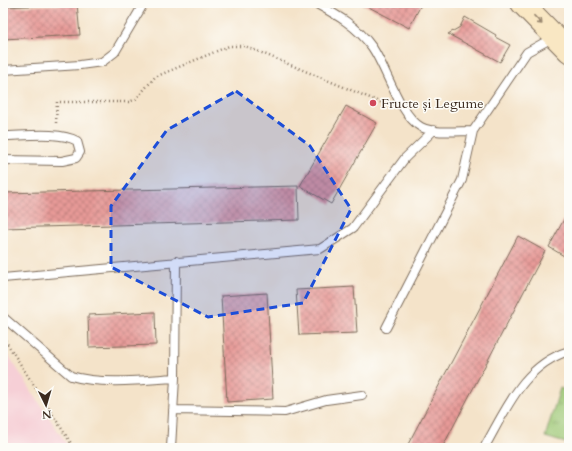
<svg xmlns="http://www.w3.org/2000/svg" width="572" height="451" viewBox="0 0 572 451" font-family="Cardo,serif">
	<defs>
		<pattern id="park-tufts" width="24" height="20" patternUnits="userSpaceOnUse"><rect width="24" height="20" fill="#9dc774"/><path d="M3 7l-1-3M5 7V3M7 7l1-3M15 17l-1-3M17 17v-4M19 17l1-3" fill="none" stroke="#81a25f"/></pattern>
		<pattern id="building-cross-hatch" width="8" height="8" patternUnits="userSpaceOnUse"><rect width="8" height="8" fill="#e79a97"/><path d="M0 0l8 8M0 8l8-8" fill="none" stroke="#bc7e7b"/></pattern>
	</defs>
	<rect width="100%" height="100%" fill="#fdfcf7"/>
	<filter id="ink" filterUnits="userSpaceOnUse"><feTurbulence type="fractalNoise" baseFrequency=".025" numOctaves="2"/><feDisplacementMap in="SourceGraphic" scale="8" xChannelSelector="R" yChannelSelector="G"/><feConvolveMatrix kernelMatrix="1 2 1 2 8 2 1 2 1" color-interpolation-filters="sRGB"/></filter>
	<filter id="wash" filterUnits="userSpaceOnUse"><feTurbulence type="fractalNoise" baseFrequency=".012" numOctaves="4" result="noise"/><feDisplacementMap in="SourceGraphic" scale="16" xChannelSelector="R" yChannelSelector="G"/><feGaussianBlur stdDeviation="0.9" result="paint"/><feColorMatrix in="noise" values="0 0 0 0 0 0 0 0 0 0 0 0 0 0 0 0 0 1.4 0 .05"/><feComposite in="paint" operator="in"/></filter>
	<g filter="url(#wash)">
		<rect width="100%" height="100%" fill="#f4e3c9"/>
		<path fill="#f6cfd6" d="M3,347L69,448H3Z"/>
		<path fill="url(#park-tufts)" stroke="#6c7849" d="M560,388L569,391V444L545,437Z"/>
		<g id="blocks">
			<path fill="url(#building-cross-hatch)" d="M361,3H422L409,28Z
				M77,4L80,35L3,39V7Z
				M465,17L496,35L495,37L510,45L500,62L448,34L460,27Z
				M346,106L377,123L331,204L300,186Z
				M298,186L299,220L3,228V193Z
				M569,210V259L549,247Z
				M518,236L545,251L442,448H406Z
				M354,287L357,333L299,335L296,290Z
				M267,293L273,399L227,402L221,296Z
				M155,312L156,345L89,347L88,315Z"/>
		</g>
	</g>
	<g filter="url(#ink)">
		<use href="#blocks" fill-opacity="0" stroke="#7c6b5a" stroke-width="1"/>
		<g fill="none" stroke-linecap="round" stroke-linejoin="round">
			<g stroke="#7c6b5a" stroke-width="10">
				<path id="lane" d="M315,3C337,15 357,26 372,47C386,67 400,116 421,127C435,134 457,131 473,131
					M3,70L80,65L102,62L115,52L144,3
					M3,136C23,136 60,131 77,141L80,152L76,158L62,161L3,160
					M3,278L320,249L353,228L405,158L434,130
					M3,317L71,376C100,385 145,380 175,378
					M386,328L462,180L473,131L527,52L554,37
					M173,410L285,412L326,400L362,395
					M171,448L175,378L176,261
					M484,448C506,410 523,365 569,351"/>
			</g>
			<g stroke="#7c6b5a" stroke-width="24">
				<path id="secondary" d="M522,3L569,51"/>
			</g>
			<path stroke="#7c6b5a" stroke-width="2.5" stroke-dasharray="1 3" stroke-linecap="butt" d="M549,3H557
				M56,123L57,102H129L136,99L155,77L229,46H245L387,105
				M3,337L74,448"/>
			<use href="#lane" stroke="#fff" stroke-width="8"/>
			<use href="#secondary" stroke="#f9e7c3" stroke-width="22"/>
		</g>
		<defs><path id="oneway-shaft" d="M-6 0H5M1.5-3L5.5 0L1.5 3" fill="none" stroke-width="1.6" stroke-linecap="round" stroke-linejoin="round"/></defs>
		<use stroke="#9a8870" href="#oneway-shaft" transform="translate(538 20) rotate(47)"/>
	</g>
	<path fill="#1d4ed8" fill-opacity="0.2" stroke="#1d4ed8" stroke-width="3" stroke-dasharray="8 5" stroke-linejoin="round" d="M236,91L310,146L351,209L303,303L208,317L111,267V206L167,130Z"/>
	<circle fill="#d1495b" stroke="#fdfcf7" stroke-width="1.5" cx="373" cy="103" r="4"/>
	<g text-anchor="middle" dominant-baseline="central" stroke-width="3" stroke-linejoin="round" paint-order="stroke">
		<g font-size="14" fill="#3b2a1e" stroke="#fdfcf7" text-anchor="start">
			<text x="381" y="103">Fructe și Legume</text>
		</g>
	</g>
	<rect width="572" height="451" fill="none" stroke="#fdfcf7" stroke-width="16"/>
	<g transform="translate(46 405) rotate(175)" stroke="#fdfcf7" stroke-width="3" paint-order="stroke">
	<path d="M0-3L7 15L0 10L-7 15Z" fill="#3b2a1e"/>
	<text y="-6" font-size="11" font-weight="bold" text-anchor="middle" fill="#3b2a1e">N</text>
	</g>
</svg>
